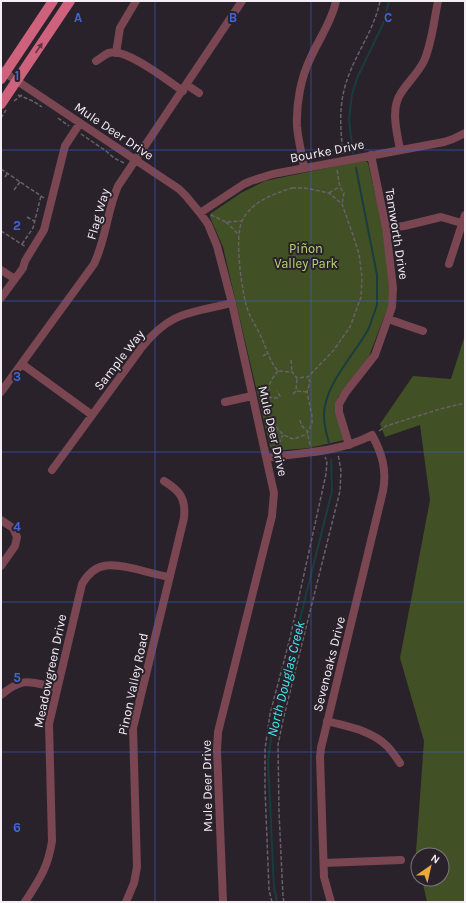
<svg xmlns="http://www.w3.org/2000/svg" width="466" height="903" viewBox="0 0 466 903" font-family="Karla,sans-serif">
	<rect width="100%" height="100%" fill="#2a222b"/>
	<path fill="#425025" d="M365,160L368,163L382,225L390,294L388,307L369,356L338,397L336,403L344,440L309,448L273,451L270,447L223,247L210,217V214L241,193L265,181Z
		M465,335V902H427L422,879H442V855H418V861L416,852L424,741L400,658L430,500L420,425L385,437L380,424L413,376L451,379Z"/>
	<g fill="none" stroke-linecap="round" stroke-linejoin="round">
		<path stroke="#193d3f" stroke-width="2" d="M353,153L349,120L352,94L358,76L383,24L389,1
			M329,443C326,433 324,425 324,415C324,385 355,354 369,328L377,305V275L356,168
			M277,902L274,888L268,761L272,731L332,491L331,460"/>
		<path stroke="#686169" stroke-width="1.5" stroke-dasharray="4 2" stroke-linecap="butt" d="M18,95L33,101L42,107
			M14,101L23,94
			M1,118L6,110
			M58,118L69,126
			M81,134L106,151L114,158L124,163
			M343,154C340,124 338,101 350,72C360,47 374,29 380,1
			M1,169L44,198
			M337,170C339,179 338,186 344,193L342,204
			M5,177L7,174
			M292,188H305L329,193L342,204L353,235L359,254L362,277L361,297L350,327L333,351L308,377L297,378L292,372L278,371C270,362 267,350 262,339C258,329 252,321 248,311C242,294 234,238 242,221C251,202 273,194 292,188Z
			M14,190L20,182
			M329,193L339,187
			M211,215L226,222L241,221
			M27,217L34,221
			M226,222L239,235
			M1,231L26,247
			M22,244L33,228L41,196
			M263,356L268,353
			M291,360L292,372
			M278,371C275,375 271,379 270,384C263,405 271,434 294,439L307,434L312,423V416L307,392L310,382L308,377
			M297,391L307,392
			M293,394L296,391L297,378
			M268,397L277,398L280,396L277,391
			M300,420L301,425L307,431L310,445
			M379,431L386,426L440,409L465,403
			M278,449V445L283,435
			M272,902L269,890L265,788V749L270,714L290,638L326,474L327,461L325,457
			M284,902L283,897L279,812L278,745L283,720L340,491L341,471L338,454"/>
		<path stroke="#7a4651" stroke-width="8" d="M116,53L120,28L136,1
			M96,61C100,59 105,54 109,53C125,47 168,81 183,91
			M1,70L179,189L186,196L200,213L208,224L217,246L232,303L274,493L272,516L218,732L217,750L223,902
			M187,85L199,93
			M400,150C397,132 390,109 401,93C408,82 418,73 424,61C432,43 434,20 438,1
			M304,168C302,154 298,140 297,126C296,103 301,77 311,57C319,39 332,21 336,1
			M200,213L244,184L251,181L273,174L444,142L453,139L465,133
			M386,228L404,226L441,217L465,224
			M449,264L465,215
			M1,270L15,279
			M1,298L23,268L25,261L44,230L65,146L80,123
			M388,319L423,331
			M22,364L92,415
			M1,392L94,264C106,239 107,211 118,186L242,1
			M225,402L252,396
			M349,445L339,412V404L346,392L375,355L392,307L393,288L386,228L371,155
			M267,458C304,452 337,453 372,435C382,453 387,470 383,491L321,748L320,757L324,877L331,902
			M52,470L142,347C151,336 162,325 174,319C191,310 213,308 232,303
			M1,520L13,528L17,537L15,546L1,566
			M1,695C24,676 30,682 57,688
			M327,721C348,727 371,730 387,746C392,751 396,757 400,763
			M324,863L401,860
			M25,902C39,880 48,868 52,841L49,724L82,584C96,560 112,564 136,569C147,572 158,575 169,577
			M126,902L134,883L137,867L133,728L184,518C186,498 180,491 164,481"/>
		<path stroke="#ce627c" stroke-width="10" d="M1,79L53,1
			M1,104L70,1"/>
	</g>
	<defs><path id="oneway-solid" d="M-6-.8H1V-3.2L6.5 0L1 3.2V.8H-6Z"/></defs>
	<use fill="#5b3543" href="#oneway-solid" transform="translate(39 48) rotate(-56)"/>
	<path fill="none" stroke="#3d66dc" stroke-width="1" stroke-opacity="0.55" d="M155,1V902M311,1V902M1,150H465M1,301H465M1,452H465M1,602H465M1,752H465"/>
	<g text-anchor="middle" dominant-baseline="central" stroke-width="4" stroke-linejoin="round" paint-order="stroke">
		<g font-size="13" fill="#f4eef5" stroke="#2a222b">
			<text transform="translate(114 131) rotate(34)">Mule Deer Drive</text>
			<text transform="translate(327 151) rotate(-11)">Bourke Drive</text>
			<text transform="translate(98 214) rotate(-74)">Flag Way</text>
			<text transform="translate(397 234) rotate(81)">Tamworth Drive</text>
			<text transform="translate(119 360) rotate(-52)">Sample Way</text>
			<text transform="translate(273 431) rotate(77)">Mule Deer Drive</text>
			<text transform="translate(329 664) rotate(-76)">Sevenoaks Drive</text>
			<text transform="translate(50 671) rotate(-78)">Meadowgreen Drive</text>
			<text transform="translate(133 684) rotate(-78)">Pinon Valley Road</text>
			<text transform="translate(207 786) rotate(-91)">Mule Deer Drive</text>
		</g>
		<g font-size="13" fill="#b8d872" stroke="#2a222b">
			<text x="306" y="248">Piñon<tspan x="306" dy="15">Valley Park</tspan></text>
		</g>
		<g font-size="14" font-style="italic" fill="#42ecf3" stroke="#2a222b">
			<text transform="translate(286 679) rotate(-76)">North Douglas Creek</text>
		</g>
	</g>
	<g font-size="13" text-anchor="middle" font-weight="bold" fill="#3d66dc" stroke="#2a222b" stroke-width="4" stroke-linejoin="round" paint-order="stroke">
		<text x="78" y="22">A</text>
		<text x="233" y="22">B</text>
		<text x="388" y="22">C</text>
		<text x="17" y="80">1</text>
		<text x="17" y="230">2</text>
		<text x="17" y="381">3</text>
		<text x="17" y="531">4</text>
		<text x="17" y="682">5</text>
		<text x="17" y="832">6</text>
	</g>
	<rect width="466" height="903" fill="none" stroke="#f4eef5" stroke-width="4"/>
	<g transform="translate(430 867) rotate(34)"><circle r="19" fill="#2a222b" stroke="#7b747c"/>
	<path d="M0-3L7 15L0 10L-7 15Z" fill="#eaaa39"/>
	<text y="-6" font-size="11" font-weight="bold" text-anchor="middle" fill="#f4eef5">N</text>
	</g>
</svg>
